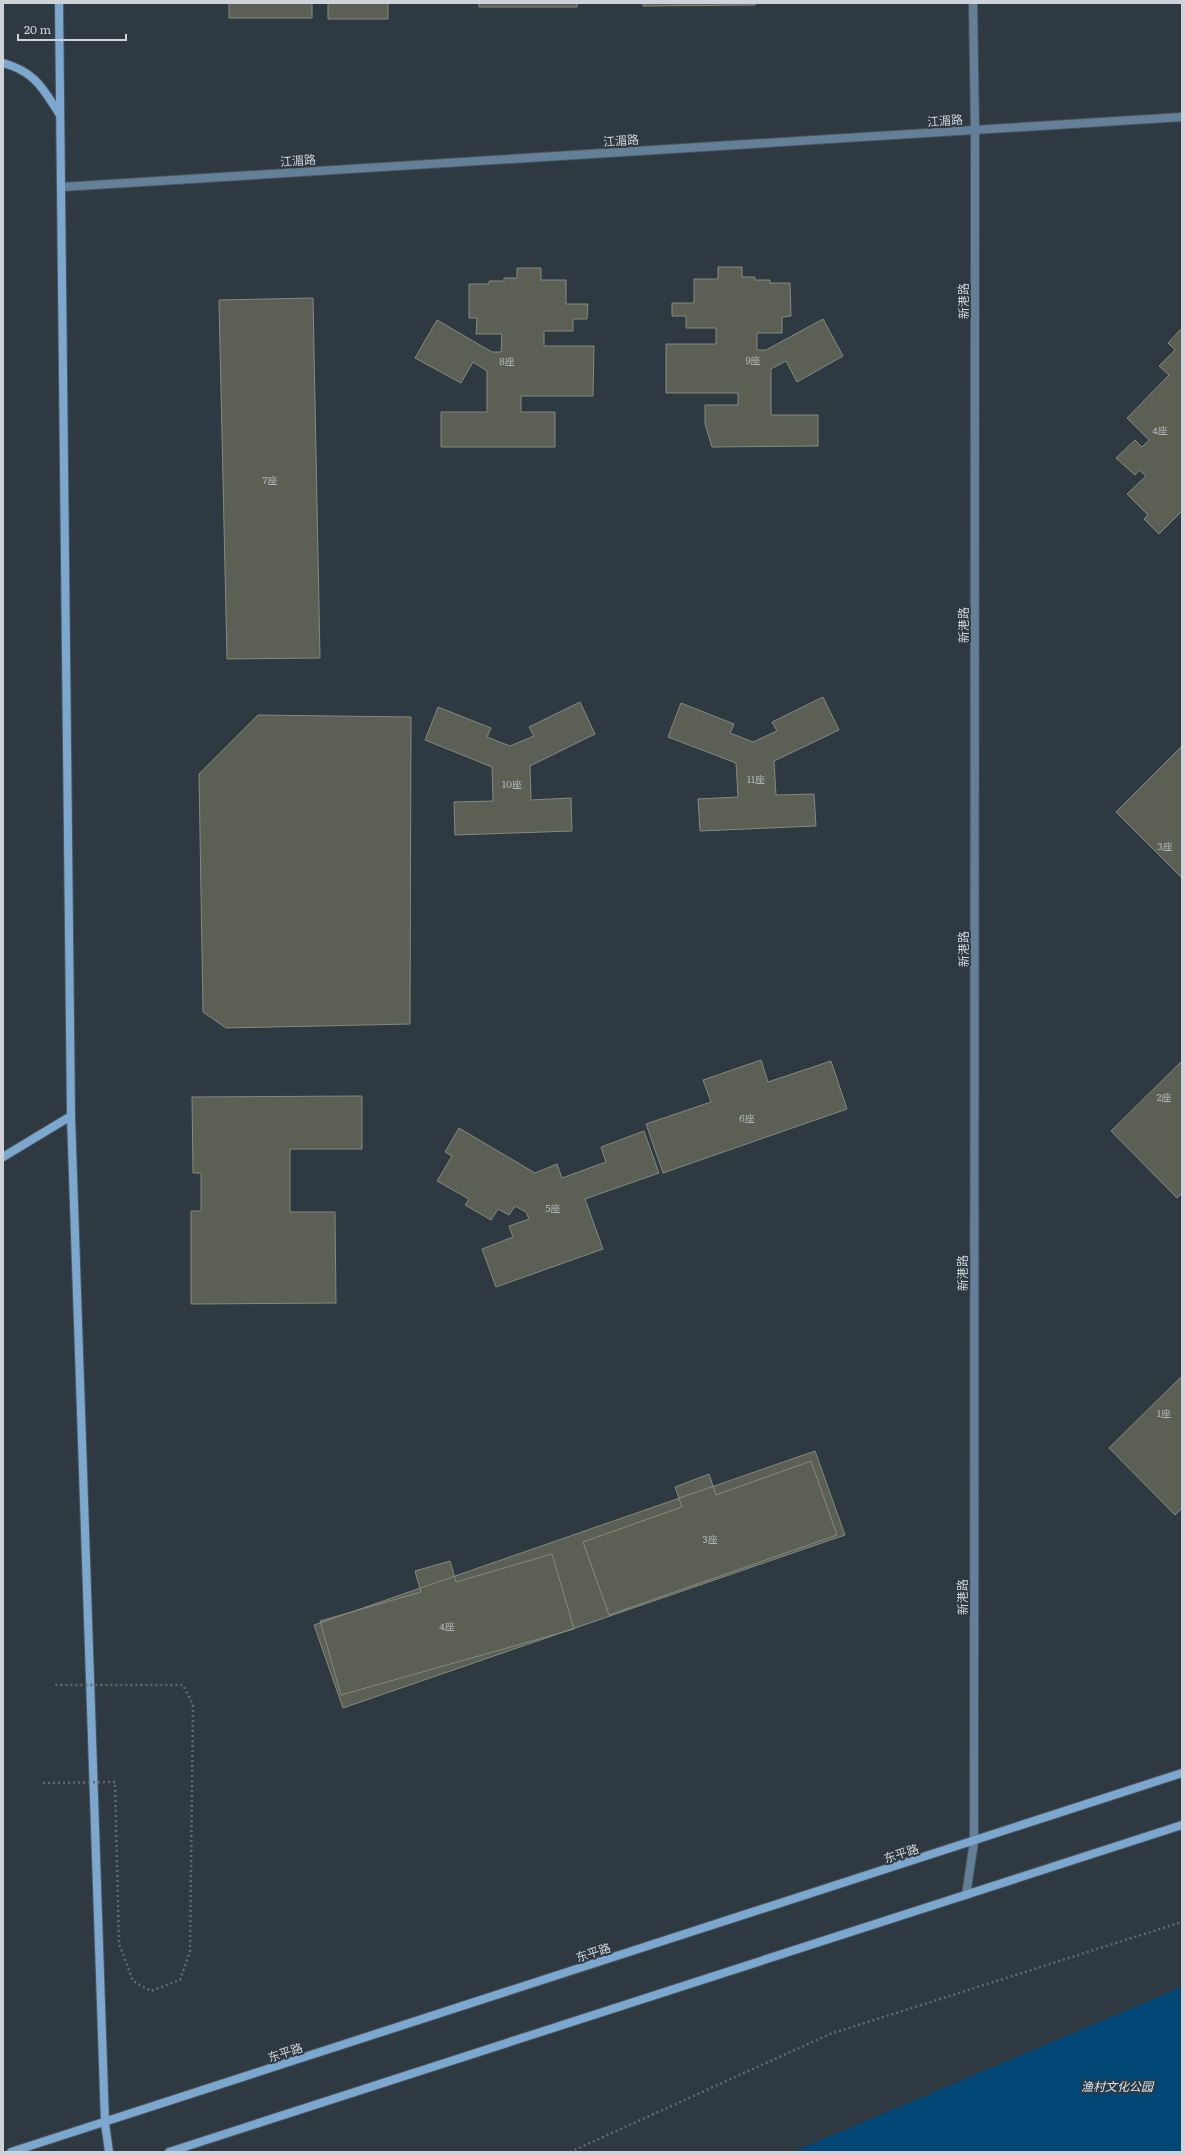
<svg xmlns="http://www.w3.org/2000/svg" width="1185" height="2155" viewBox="0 0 1185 2155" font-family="Literata,'Noto Sans SC',serif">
	<rect width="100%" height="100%" fill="#2f3942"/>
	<path fill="#014775" d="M1182,1987V2152H793Z"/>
	<path fill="#5c6054" stroke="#858a7d" d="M229,3H312V18H229Z
		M328,3H388V19H328Z
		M479,3H577V7H479Z
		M643,3H755V5L643,6Z
		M718,267H742V277H755V280H770V283H790L791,316L782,317V333H757V350H766L823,319L843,356L797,382L786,361L771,369V415H818V446L712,447L705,424V405H738V393H666V344H716V328H686V316H672V303H694V279H718Z
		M517,268H541V280H566V304H588L587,319H573V331H544V346H594L593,396H521V412H555V447H441V412H487V371L473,362L461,383L415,358L437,320L492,352H501L502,334H476L477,318H469V284H489V281H504V278H517Z
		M313,298L320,658L227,659L219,300Z
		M1182,328V511L1159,534L1144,519L1148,515L1127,494L1146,476L1139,470L1135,475L1116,458L1135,440L1142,447L1149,440L1127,418L1169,375L1159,366L1175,350L1168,343Z
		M823,697L839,730L774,761L776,795L814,794L816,826L700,831L698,799L738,797L736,763L668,737L681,703L734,724L730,733L753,742L777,731L772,722Z
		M580,702L595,734L530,766L531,800L571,798L572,831L455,835L454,802L493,801L492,767L425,740L438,707L491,728L487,737L510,746L534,736L529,727Z
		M258,715L411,717L410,1024L226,1028L203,1012L199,774Z
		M1182,746V878L1116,812Z
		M761,1060L768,1082L831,1061L847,1109L663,1173L646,1124L711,1102L703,1080Z
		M1182,1061V1193L1177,1198L1111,1131Z
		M362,1096V1149H290V1212H335L336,1303L191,1304V1211H201V1173H193L192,1097Z
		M459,1128L535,1173L557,1164L562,1178L606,1162L601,1147L644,1131L659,1173L585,1199L603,1249L496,1287L482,1249L513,1237L509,1226L529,1219L526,1212L515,1206L509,1215L498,1209L491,1220L465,1205L469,1199L437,1181L452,1156L445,1152Z
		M1182,1376V1508L1175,1515L1109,1448Z
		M815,1451L845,1535L343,1708L314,1625Z
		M811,1461L837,1535L609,1615L583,1542L682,1507L675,1487L709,1474L716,1495Z
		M552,1554L574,1629L341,1695L320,1621L421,1592L415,1571L450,1561L456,1582Z"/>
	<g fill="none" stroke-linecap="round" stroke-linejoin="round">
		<g stroke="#4b555d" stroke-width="10">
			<path id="tertiary" d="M62,187L1182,117
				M966,1895L974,1842L975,130L973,3"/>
		</g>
		<g stroke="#4b555d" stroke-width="10">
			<path id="secondary" d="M59,3L71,1116L105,2123L109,2152
				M3,63C36,72 43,89 60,115
				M3,1157L71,1116
				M11,2152L1182,1773
				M169,2152L1182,1825"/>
		</g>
		<path stroke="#616a72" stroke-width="2.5" stroke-dasharray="2 3" stroke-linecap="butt" d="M570,2152L830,2034L1182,1922"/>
		<use href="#tertiary" stroke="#648099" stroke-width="8"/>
		<use href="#secondary" stroke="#7ca8d0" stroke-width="8"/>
		<path stroke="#616a72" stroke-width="2.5" stroke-dasharray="2 3" stroke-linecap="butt" d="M43,1783L115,1782L119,1944L133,1981L151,1991L180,1980L190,1952L193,1705L183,1685H53"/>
	</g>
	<g text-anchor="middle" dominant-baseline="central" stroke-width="4" stroke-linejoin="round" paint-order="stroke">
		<g font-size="10" fill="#b1b6b8">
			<text x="753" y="359">9座</text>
			<text x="507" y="360">8座</text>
			<text x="1160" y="429">4座</text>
			<text x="270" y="479">7座</text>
			<text x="756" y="778">11座</text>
			<text x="512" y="783">10座</text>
			<text x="1165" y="845">3座</text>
			<text x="1164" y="1096">2座</text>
			<text x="747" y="1117">6座</text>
			<text x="553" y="1207">5座</text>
			<text x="1164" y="1412">1座</text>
			<text x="710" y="1538">3座</text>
			<text x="447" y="1625">4座</text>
		</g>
		<g font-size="12" fill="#cdd3d9" stroke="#2f3942">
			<text transform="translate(945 120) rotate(-4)">江湄路</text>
			<text transform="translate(621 140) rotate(-4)">江湄路</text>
			<text transform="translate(298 160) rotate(-4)">江湄路</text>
			<text transform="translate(963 301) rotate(-90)">新港路</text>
			<text transform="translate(963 625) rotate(-90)">新港路</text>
			<text transform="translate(963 949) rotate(-90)">新港路</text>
			<text transform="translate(962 1273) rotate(-90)">新港路</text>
			<text transform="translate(962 1597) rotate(-90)">新港路</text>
			<text transform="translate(901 1853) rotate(-18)">东平路</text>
			<text transform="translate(593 1952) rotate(-18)">东平路</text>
			<text transform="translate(285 2052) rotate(-18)">东平路</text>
		</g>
		<g font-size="12" font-style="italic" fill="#d5e6f6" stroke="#2f3942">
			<text x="1117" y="2086">渔村文化公园</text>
		</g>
	</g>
	<rect width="1185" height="2155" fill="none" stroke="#cdd3d9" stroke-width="8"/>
	<path d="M18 34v6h108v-6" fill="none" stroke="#cdd3d9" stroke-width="2"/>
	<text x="24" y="34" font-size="12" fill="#cdd3d9" stroke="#2f3942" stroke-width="3" paint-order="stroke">20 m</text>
</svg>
